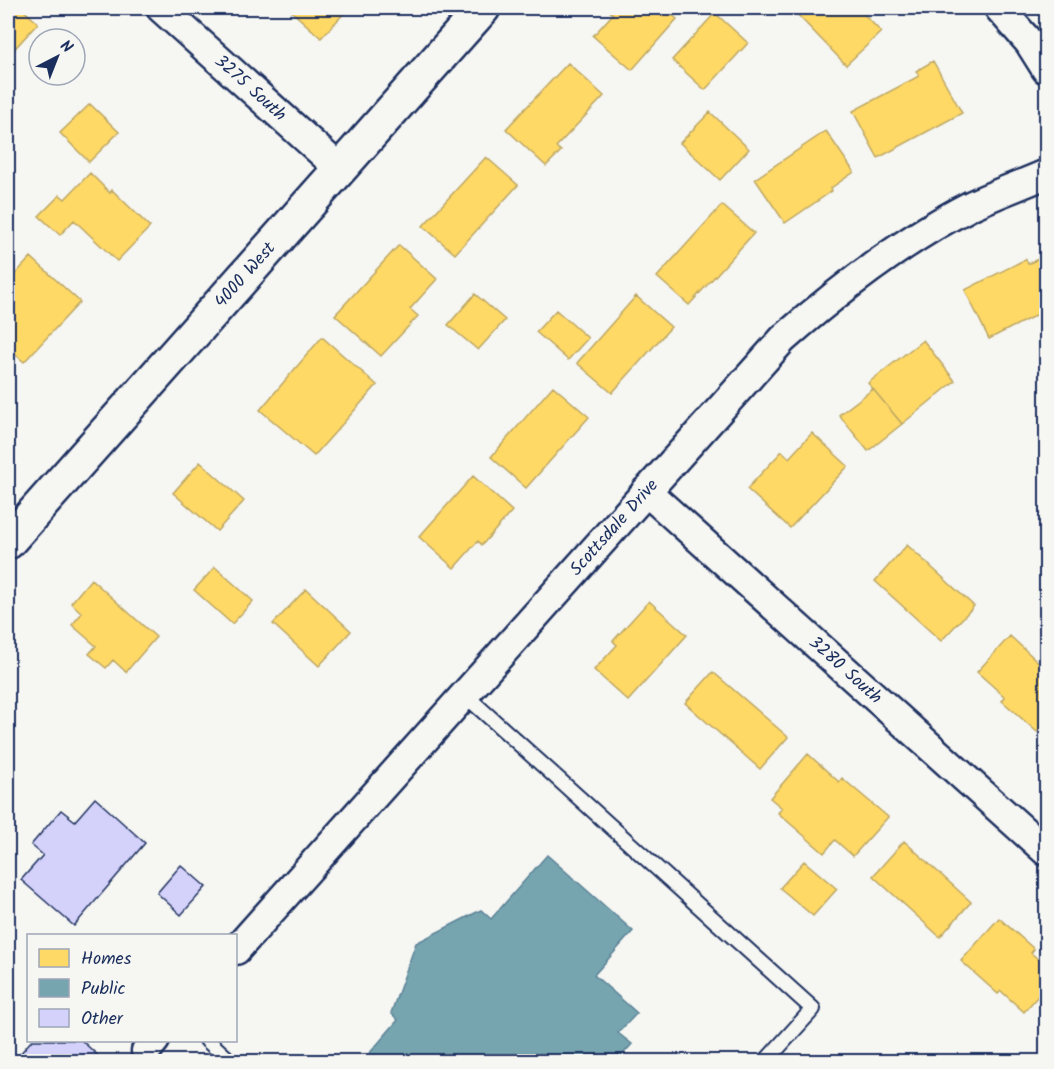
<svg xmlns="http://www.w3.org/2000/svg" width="1054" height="1069" viewBox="0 0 1054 1069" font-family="Kalam,sans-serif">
	<rect width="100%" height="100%" fill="#f6f6f2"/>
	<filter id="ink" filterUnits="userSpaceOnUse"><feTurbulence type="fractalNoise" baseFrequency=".0167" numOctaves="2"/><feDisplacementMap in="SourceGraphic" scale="12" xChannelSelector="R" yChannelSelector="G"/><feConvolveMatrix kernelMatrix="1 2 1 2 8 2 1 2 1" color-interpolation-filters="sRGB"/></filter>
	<g filter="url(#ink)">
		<path fill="#ffd966" stroke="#bba664" stroke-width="1.5" d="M8,8H21L38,23L8,56Z
			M290,8H349L321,38L289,9Z
			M606,8H664L677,19L632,70L593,36L613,14Z
			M791,8H858L881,32L846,65Z
			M715,13L748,43L705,90L672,60Z
			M933,61L962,113L878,158L853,111L919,76L916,71Z
			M568,63L604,96L556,147L561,151L546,166L506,129Z
			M90,104L119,132L89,162L60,133Z
			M710,112L749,149L720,180L680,143Z
			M826,131L854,172L831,188L832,191L785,223L755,179Z
			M486,157L518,185L455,254L423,226Z
			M90,173L110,193L112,190L150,227L117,261L74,220L60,235L39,216L60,195L65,199Z
			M722,205L754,233L689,305L657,277Z
			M399,245L437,279L410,309L418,316L381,356L335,315Z
			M1046,255V310L989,339L965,290L1026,259L1028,264Z
			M31,257L80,302L24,362L8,348V282Z
			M475,294L505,320L478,350L448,325Z
			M636,296L671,327L612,393L577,363Z
			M556,310L588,338L568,360L536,332Z
			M322,337L377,385L314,456L260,410Z
			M923,340L955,381L902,424L868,383Z
			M553,386L589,417L526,488L491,457Z
			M873,389L902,424L868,451L839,415Z
			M812,433L848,466L790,528L747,489L782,451L789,458Z
			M200,462L244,501L217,531L173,493Z
			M473,476L512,511L482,545L478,541L454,568L419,537Z
			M907,545L974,606L941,641L875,581Z
			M215,567L253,601L232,624L194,590Z
			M91,579L156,637L126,672L113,660L106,668L89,654L96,646L72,625L82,613L71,603Z
			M306,589L351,631L319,666L273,624Z
			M649,601L687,635L628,701L594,670L617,645L613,641Z
			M1010,636L1046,669V721L1037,732L1002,701L1005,697L977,672Z
			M713,672L788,737L760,769L685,703Z
			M808,754L839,782L842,778L888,817L853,856L835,840L824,853L778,813L782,808L770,798Z
			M904,841L971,902L940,937L873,876Z
			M804,861L837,889L813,916L780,888Z
			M999,918L1034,949L1031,953L1046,966V987L1024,1012L1001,991L998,994L961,961Z"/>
		<path fill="#76a5af" stroke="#5b8297" stroke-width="1.5" d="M547,855L633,931L594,975L637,1013L618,1033L632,1044L616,1062H362L398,1020L391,1013L416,943L481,910L491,919Z"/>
		<path fill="#d4d2fa" stroke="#1b2f5e" stroke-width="1.5" d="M95,798L145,843L74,926L21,880L43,855L31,845L61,810L75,821Z
			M181,865L206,887L181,915L157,893Z
			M32,1040H81L105,1062H13Z"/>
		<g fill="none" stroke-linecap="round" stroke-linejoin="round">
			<g stroke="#1b2f5e" stroke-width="18">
				<path id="lane" d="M464,694L813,1009L765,1062
					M207,1040L231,1062"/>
			</g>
			<g stroke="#1b2f5e" stroke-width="33">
				<g id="street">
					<path id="s1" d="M161,8L339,168"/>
					<path d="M999,8L1029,42L1046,69"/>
					<path id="s2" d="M646,491L1046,851"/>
					<path id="s3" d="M236,950L783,339C841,288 902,241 970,206C995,194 1021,185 1046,174"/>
					<path d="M146,1051L155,1040"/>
				</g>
			</g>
			<g stroke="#1b2f5e" stroke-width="38">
				<g id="secondary">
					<path id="s4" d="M8,542L483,8"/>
				</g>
			</g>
			<use href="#lane" stroke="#f6f6f2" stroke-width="14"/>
			<use href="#street" stroke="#f6f6f2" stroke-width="28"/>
			<use href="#secondary" stroke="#f6f6f2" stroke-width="33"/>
		</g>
	</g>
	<g text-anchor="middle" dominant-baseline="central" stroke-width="6" stroke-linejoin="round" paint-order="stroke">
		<g font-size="18" fill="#1b2f5e" stroke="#f6f6f2">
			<text stroke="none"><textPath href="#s1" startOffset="120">3275 South</textPath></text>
			<text stroke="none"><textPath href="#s4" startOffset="357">4000 West</textPath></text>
			<text stroke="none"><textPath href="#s3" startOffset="567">Scottsdale Drive</textPath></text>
			<text stroke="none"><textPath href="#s2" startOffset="268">3280 South</textPath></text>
		</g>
	</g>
	<rect width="1054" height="1069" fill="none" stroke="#f6f6f2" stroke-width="30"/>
	<rect x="15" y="15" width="1024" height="1039" fill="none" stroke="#1b2f5e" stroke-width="2" filter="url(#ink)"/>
	<rect x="27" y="934" width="210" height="108" fill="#f6f6f2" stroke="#9ea6b7" stroke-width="1.5"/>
	<rect x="39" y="949" width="30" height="18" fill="#ffd966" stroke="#9ea6b7" stroke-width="1.5"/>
	<text x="81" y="964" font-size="18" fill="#1b2f5e">Homes</text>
	<rect x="39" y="979" width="30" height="18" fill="#76a5af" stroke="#9ea6b7" stroke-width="1.5"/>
	<text x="81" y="994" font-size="18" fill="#1b2f5e">Public</text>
	<rect x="39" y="1009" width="30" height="18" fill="#d4d2fa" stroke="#9ea6b7" stroke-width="1.5"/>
	<text x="81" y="1024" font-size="18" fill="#1b2f5e">Other</text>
	<g transform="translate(57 57) rotate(42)"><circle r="28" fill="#f6f6f2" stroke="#9ea6b7" stroke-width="1.5"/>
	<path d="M0-4.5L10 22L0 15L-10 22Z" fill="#1b2f5e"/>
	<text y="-9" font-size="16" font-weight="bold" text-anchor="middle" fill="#1b2f5e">N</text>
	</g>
</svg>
